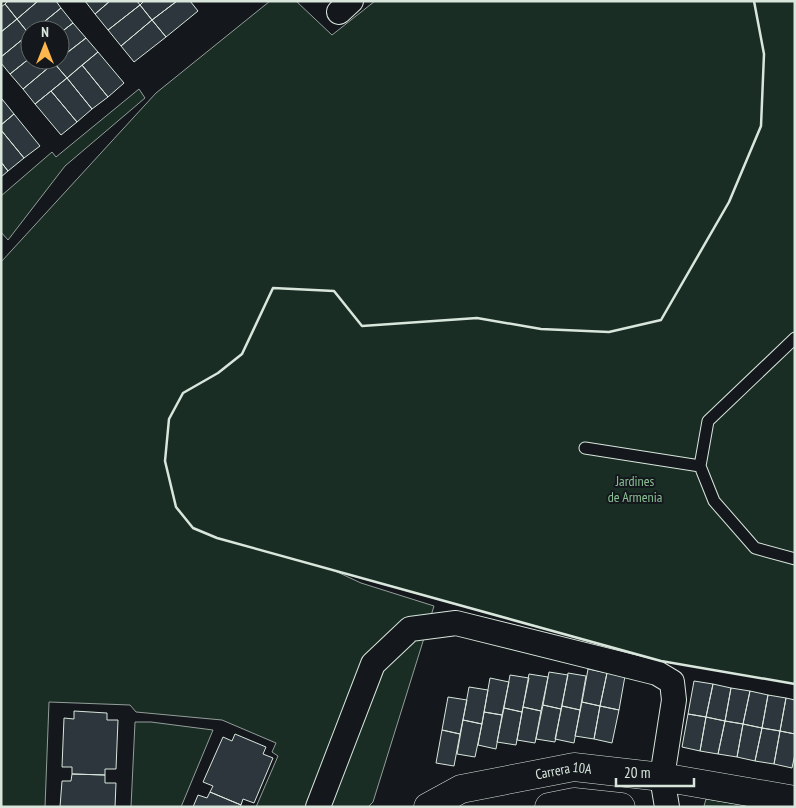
<svg xmlns="http://www.w3.org/2000/svg" width="796" height="808" viewBox="0 0 796 808" font-family="'PT Sans Narrow',sans-serif">
	<rect width="100%" height="100%" fill="#14181c"/>
	<path fill="#1a2d24" stroke="#939e99" d="M270,1H296L332,35L375,1H795V684L661,661L335,571L361,583L434,606L373,802L368,807H256L278,756L272,752L276,743L222,720L136,712L130,705L49,702L45,807H1V262L156,93Z
		M139,89L145,98L65,166L8,240L1,232V196L52,152L56,157Z
		M135,722H151L213,730L181,807H131Z
		M706,799L754,807L704,806Z"/>
	<path fill="#2c363c" stroke="#d8e6dc" d="M8,1H38L17,19L5,4Z
		M38,1H56L61,8L34,30H30L29,34L17,19Z
		M85,1H110L95,14Z
		M110,1H137L140,5L108,30L95,14Z
		M144,1H177L152,20L140,5Z
		M177,1H190L198,11L166,37L152,20Z
		M5,4L17,19L1,32V7Z
		M140,5L152,20L121,46L108,30Z
		M61,8L73,23L60,33V30H34Z
		M17,19L29,34L1,57V32Z
		M152,20L166,37L134,62L121,46Z
		M73,23L86,38L60,58V33Z
		M29,34L30,58L10,74L1,63V57Z
		M86,38L98,52L67,78L54,63Z
		M98,52L124,83L108,97L82,65Z
		M30,58V60H52L54,63L23,89L10,74Z
		M54,63L67,78L35,104L23,89Z
		M82,65L108,97L92,109L67,78Z
		M67,78L92,109L77,122L51,91Z
		M51,91L77,122L61,135L35,104Z
		M2,99L14,114L1,125V100Z
		M14,114L40,146L24,158L1,130V125Z
		M1,130L24,158L8,171L1,162Z
		M1,162L8,171L1,177Z
		M588,669L607,673L600,706L582,702Z
		M549,672L568,675L561,709L543,705Z
		M568,673L586,676L580,710L562,706Z
		M607,673L625,676L619,710L600,706Z
		M529,674L548,677L541,711L523,707Z
		M510,675L529,678L522,712L504,708Z
		M490,678L509,682L502,715L484,712Z
		M694,681L713,684L706,717L688,714Z
		M713,684L731,688L725,721L706,717Z
		M469,687L488,690L482,724L463,720Z
		M731,688L750,691L743,724L725,721Z
		M750,691L768,695L762,728L743,724Z
		M768,695L786,698L780,731L762,728Z
		M448,697L467,700L460,734L442,730Z
		M786,698L795,700V734L780,731Z
		M582,702L600,706L594,739L575,736Z
		M543,705L561,709L555,742L536,739Z
		M562,706L580,710L574,743L555,739Z
		M600,706L619,710L612,743L594,739Z
		M523,707L541,711L535,743L517,740Z
		M504,708L522,712L516,745L497,742Z
		M74,711L107,713V720H118L116,769H105V775L72,774V767H62L64,718L74,719Z
		M484,712L502,715L496,749L478,745Z
		M688,714L706,717L700,751L682,747Z
		M706,717L725,721L718,754L700,751Z
		M463,720L482,724L475,757L457,754Z
		M725,721L743,724L737,757L718,754Z
		M743,724L762,728L755,761L737,757Z
		M762,728L780,731L774,764L755,761Z
		M442,730L460,734L454,766L436,763Z
		M780,731L795,734V754L792,768L774,764Z
		M235,734L266,747L263,754L273,758L254,803L243,799L241,805L210,792L213,786L203,782L223,737L232,741Z
		M72,774L105,775V783H116L115,807H60L62,781H71Z
		M210,792L241,805L240,807H193L198,795L207,798Z"/>
	<g fill="none" stroke-linecap="round" stroke-linejoin="round">
		<g stroke="#d8e6dc" stroke-width="13">
			<path id="lane" d="M795,338L708,421L700,466L714,501L755,548L795,559
				M585,448L700,466"/>
		</g>
		<g stroke="#d8e6dc" stroke-width="26">
			<path id="street" d="M339,12L351,1
				M318,807L373,664L410,629L456,623L657,673L672,682L674,700L662,777L667,807"/>
		</g>
		<g stroke="#d8e6dc" stroke-width="29">
			<g id="secondary">
				<path id="s1" d="M428,807L461,789L574,767L662,777L795,800"/>
				<path d="M549,807L574,802L621,807"/>
			</g>
		</g>
		<use href="#lane" stroke="#14181c" stroke-width="11"/>
		<use href="#street" stroke="#14181c" stroke-width="24"/>
		<use href="#secondary" stroke="#14181c" stroke-width="28"/>
		<path stroke="#d8e6dc" stroke-width="2.5" d="M754,1L764,54L761,126L729,202L661,320L609,332L541,329L477,318L362,326L334,291L273,288L242,354L218,373L183,393L169,419L165,461L176,507L193,528L217,538L661,661L795,684"/>
	</g>
	<g text-anchor="middle" dominant-baseline="central" stroke-width="4" stroke-linejoin="round" paint-order="stroke">
		<g font-size="14" fill="#8ac095" stroke="#14181c">
			<text x="635" y="481">Jardines<tspan x="635" dy="16">de Armenia</tspan></text>
		</g>
		<g font-size="14" fill="#d8e6dc" stroke="#14181c">
			<text stroke="none"><textPath href="#s1" startOffset="142">Carrera 10A</textPath></text>
		</g>
	</g>
	<rect width="796" height="808" fill="none" stroke="#d8e6dc" stroke-width="5"/>
	<g transform="translate(45 45)"><circle r="24" fill="#14181c" stroke="#626a69"/>
	<path d="M0-4L9 19L0 12L-9 19Z" fill="#ffb74d"/>
	<text y="-8" font-size="14" font-weight="bold" text-anchor="middle" fill="#d8e6dc">N</text>
	</g>
	<path d="M616 778v8h78v-8" fill="none" stroke="#d8e6dc" stroke-width="2.5"/>
	<text x="624" y="778" font-size="15" fill="#d8e6dc" stroke="#14181c" stroke-width="4" paint-order="stroke">20 m</text>
</svg>
